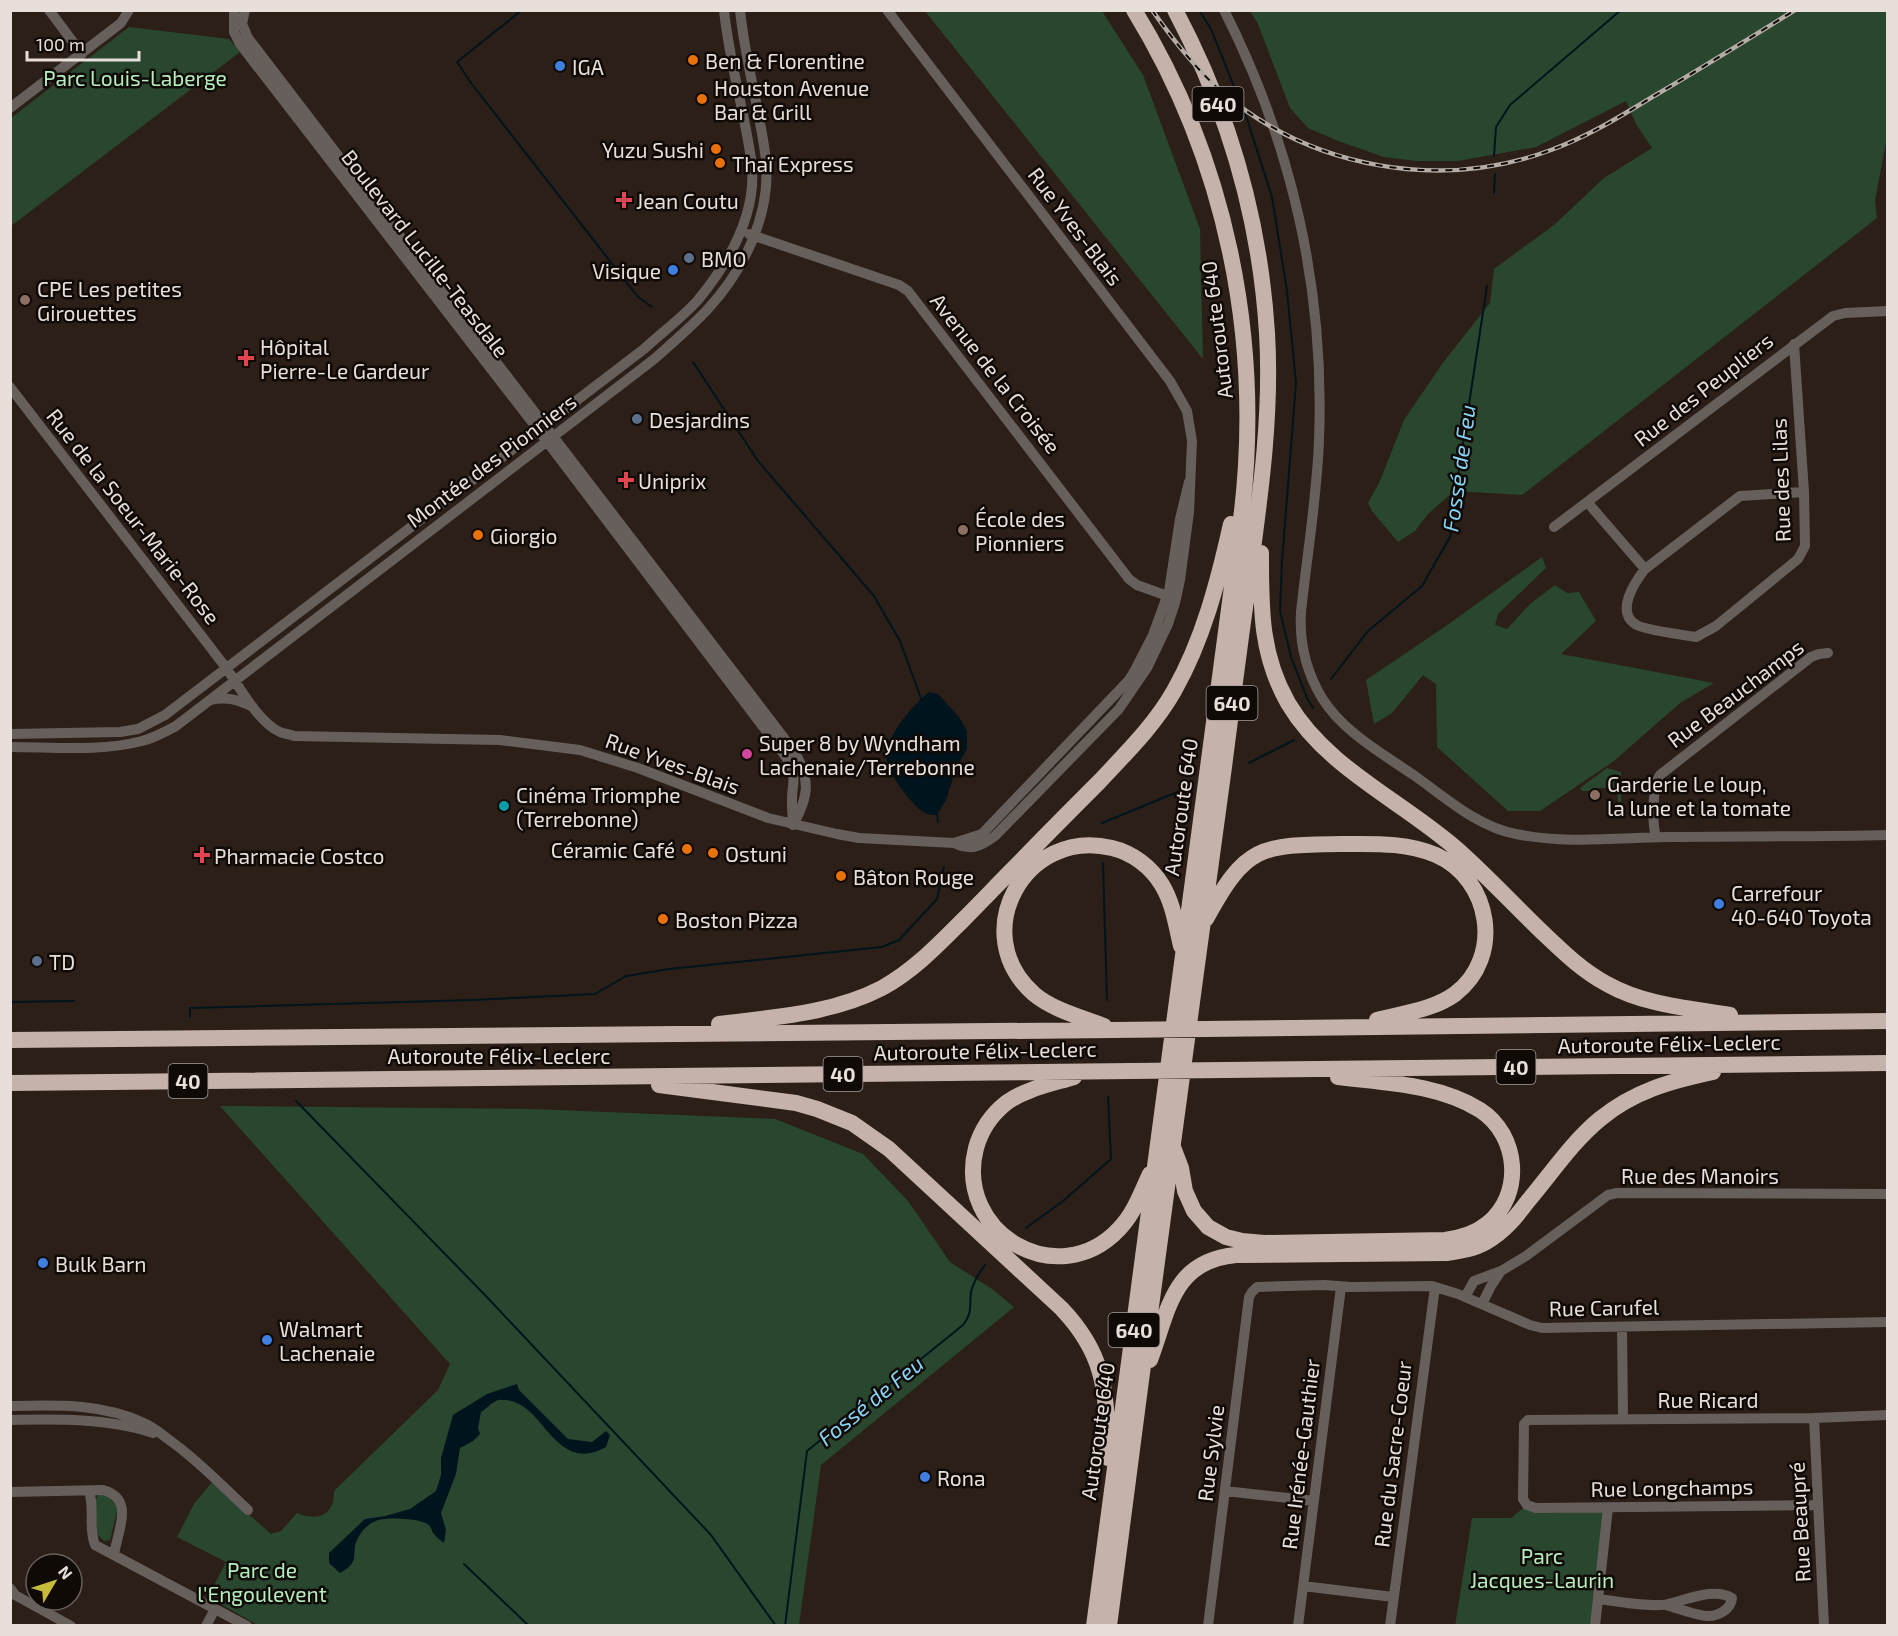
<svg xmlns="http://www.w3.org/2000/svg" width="1898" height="1636" viewBox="0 0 1898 1636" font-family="'Exo 2',sans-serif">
	<rect width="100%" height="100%" fill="#2b1f17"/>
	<path fill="#29472f" d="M925,11H1102L1143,75L1200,229L1203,359Z
		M1250,11H1887L1888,132L1875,200L1877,218L1522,495L1454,491L1428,514L1415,531L1398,542L1372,511L1368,503L1380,481L1404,420L1442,364L1490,303L1494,269L1554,225L1604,178L1652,148L1636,124L1626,101L1536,147L1458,161H1416L1384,157L1338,141L1308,128L1290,108L1258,24Z
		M129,27L229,39L240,52L11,226V118Z
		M1542,557L1546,568L1498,614L1495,625L1507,629L1530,604L1555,585L1567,593L1579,592L1596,621L1561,654L1714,683L1680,703L1614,761L1540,811H1508L1437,747L1436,684L1423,675L1392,713L1374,724L1366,680L1443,628Z
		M1607,768L1621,772V802H1618L1617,788H1592L1591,791H1582L1580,788Z
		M220,1106L533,1109L775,1119L863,1154L908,1201L950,1262L992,1289L1014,1307L821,1465L799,1625H258L208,1597L226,1562L177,1537L194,1504L212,1482L271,1534L281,1531L297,1513C317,1522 335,1515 334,1491L438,1390L450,1364Z
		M99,1493H105L116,1505L117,1511L110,1540L104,1541L97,1534L95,1501Z
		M1527,1505L1608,1508L1595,1625L1455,1626L1472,1518H1511Z"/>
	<path fill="#00141d" d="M929,692L938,694L959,717L967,731V749L956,768L946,800L937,815C922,816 916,806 907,796C901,788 889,773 887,763C882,739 912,706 929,692Z
		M517,1384L519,1390L568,1439L592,1442L606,1431L610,1435L606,1447C554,1476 544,1401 505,1400C502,1400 499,1399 496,1401C491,1403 486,1409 481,1412L478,1428L480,1434L473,1441L460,1448L456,1474L441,1513L446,1530L444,1543C440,1540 436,1537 433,1533C432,1531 431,1527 429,1525C421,1518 388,1517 378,1520C369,1523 362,1530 358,1538C349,1554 363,1560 340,1573L329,1563V1553L365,1519L385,1516L410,1509L436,1491L441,1475V1458L453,1415L487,1394Z"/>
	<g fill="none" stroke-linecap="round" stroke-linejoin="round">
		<path stroke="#00141d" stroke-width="2" d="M522,10L457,62L471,83L638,297L652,307
			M1199,10L1211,29L1247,119L1272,197L1287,291L1296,383L1282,561L1280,611L1291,657L1307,698L1313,708
			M1494,156L1496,127L1510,105L1621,10
			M1494,193L1495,174
			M693,362L758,461L874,596L900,641L922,701
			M1331,679L1368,631L1422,586L1451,535L1448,526L1455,496L1487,286
			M1249,763L1294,740
			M937,813L938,822
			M1102,823L1187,788
			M1103,863L1107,1000
			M10,1002L74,1001
			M190,1017V1008L472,1000L595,994L626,976L669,969L882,947L899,940L937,899L944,867
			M296,1101L484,1294L711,1535L776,1626
			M1026,1228L1063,1201L1111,1159L1108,1097
			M464,1564L529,1626
			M785,1626L807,1451L963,1325C973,1312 969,1307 971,1292C973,1283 979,1273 985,1265"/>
		<path stroke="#665f5b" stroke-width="10" d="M49,10L82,54
			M234,10V32L240,44L539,431L786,757C799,782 791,781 792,805C792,811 793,818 793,825
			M245,10L242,24L248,38L794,751C811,780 809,796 793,825
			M887,10L1170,381L1187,411L1192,441L1189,512L1180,580L1175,603L1168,624L1147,668L1119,709L995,836C980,847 971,851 954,843
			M1224,10C1292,144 1325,290 1319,440C1317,497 1307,555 1301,612C1299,643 1306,671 1322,698C1343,732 1383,754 1415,776C1446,798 1478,827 1516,834C1564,844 1617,838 1666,837C1740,836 1814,837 1888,835
			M10,108L121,23L129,10
			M749,234L899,285L908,291L1129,579L1137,585L1173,598
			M10,387L227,669C240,688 259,723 280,732C284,734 290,734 294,736L500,740L580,750L638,768L768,818L837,834L859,838L954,843L982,834L1129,680L1135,670L1153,635L1169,591L1180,519L1189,482
			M1588,503L1645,569C1634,583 1616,611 1635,624C1642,630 1684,635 1696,637L1716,626L1798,559L1805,546L1804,492L1794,344
			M1554,527L1833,316L1845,313L1888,311
			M1645,569L1740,496L1804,492
			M211,700C226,696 239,700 253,707
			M10,734L120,732L138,729L165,715L644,349C661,333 682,318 698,300C730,261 759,211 751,159C744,109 729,61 724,10
			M10,747C53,747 100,752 142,741C154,738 165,732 176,726L653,360C671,344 690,328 707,310C744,270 771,215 766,160C760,110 745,61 740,10
			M1656,837C1652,823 1652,787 1660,775L1811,657L1819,654L1828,653
			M1465,1297L1474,1281L1501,1271L1526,1256L1608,1195L1617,1193L1888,1194
			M1482,1304L1491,1286L1501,1271
			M1622,1327L1623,1418
			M10,1406C56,1405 104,1403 146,1424C156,1429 164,1436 172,1442C200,1462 223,1487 248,1510
			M1814,1418L1824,1626
			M10,1420C56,1419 109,1418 153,1433
			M89,1491C95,1508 88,1528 95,1545L247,1626
			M1225,1491L1314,1501
			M10,1492L103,1490C136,1499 117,1532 114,1555
			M1817,1505L1536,1508L1527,1505L1523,1499L1524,1424L1528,1420L1814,1418L1888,1415
			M1303,1586L1393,1597
			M10,1588L15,1595L71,1626
			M1598,1599C1615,1601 1654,1608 1668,1604C1687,1600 1714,1587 1732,1598C1731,1609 1719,1616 1708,1616C1698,1616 1676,1608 1666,1605
			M206,1626L215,1609
			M1208,1626L1249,1297L1252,1292L1257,1287L1324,1285L1351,1287L1432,1286L1458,1294L1530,1325L1542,1328L1888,1322
			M1298,1626L1341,1287
			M1390,1626L1435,1287
			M1595,1626L1608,1508"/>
		<path stroke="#c5b3ab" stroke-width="16" d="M1261,553C1261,607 1260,654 1288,703C1327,769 1403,801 1459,851C1487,876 1513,904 1540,930C1561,950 1581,970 1607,984C1644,1005 1689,1008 1730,1015
			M1206,919C1246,845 1260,845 1341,844C1373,844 1406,842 1436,855C1491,879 1504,957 1455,994C1433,1010 1403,1013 1377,1020
			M719,1024C773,1017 832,1014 882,988C913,971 937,946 962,921C981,902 1000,882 1019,863C1045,836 1072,809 1099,782C1126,753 1154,726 1174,691C1203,640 1218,582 1231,524
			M1104,1026C1081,1017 1053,1010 1034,994C966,934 1025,827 1112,848C1133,853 1151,867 1162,885C1173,903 1176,925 1181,946
			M10,1040L1113,1030L1888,1021
			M1074,1077C1051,1084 1025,1089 1006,1103C991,1115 981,1130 976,1148C954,1233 1058,1294 1119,1229C1134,1214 1141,1193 1150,1174
			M10,1083L1888,1063
			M659,1085L796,1103L817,1109L852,1123L889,1149L1061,1308C1108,1357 1106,1395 1108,1458
			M1173,1147L1181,1168L1185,1191L1194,1211L1208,1227L1226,1237L1242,1241L1264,1243L1445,1240C1460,1238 1475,1234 1487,1224C1524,1195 1519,1135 1480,1110C1438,1084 1386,1083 1338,1077
			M1150,1360C1169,1310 1172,1261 1236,1255L1447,1253C1460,1251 1474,1249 1486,1242C1504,1232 1516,1217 1528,1201C1551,1174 1572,1142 1600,1119C1634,1091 1671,1081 1713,1072
			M1094,1626L1242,511C1262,337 1226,160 1134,10
			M1109,1626C1119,1546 1130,1467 1140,1388C1167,1181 1196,974 1224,767C1232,704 1240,642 1249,579C1260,497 1272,416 1267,333C1260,220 1228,110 1175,10"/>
		<g stroke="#b6aca6" stroke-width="4.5">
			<path id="rail" d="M1152,10C1173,40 1196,69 1223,93C1313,169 1441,191 1551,150C1590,136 1624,114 1659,93C1705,66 1750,38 1795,10"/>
		</g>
		<use href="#rail" stroke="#100a07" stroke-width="2" stroke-dasharray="7" stroke-linecap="butt"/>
	</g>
	<g fill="#e8710a" stroke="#100a07" stroke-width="2">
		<circle cx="693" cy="60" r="6"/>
		<circle cx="702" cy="99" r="6"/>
		<circle cx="716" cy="149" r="6"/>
		<circle cx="720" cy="163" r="6"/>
		<circle cx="478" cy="535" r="6"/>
		<circle cx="687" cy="849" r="6"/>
		<circle cx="713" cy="853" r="6"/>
		<circle cx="841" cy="876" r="6"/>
		<circle cx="663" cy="919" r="6"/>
	</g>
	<g fill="#3f7fe0" stroke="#100a07" stroke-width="2">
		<circle cx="560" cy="66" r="6"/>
		<circle cx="673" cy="270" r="6"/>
		<circle cx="1719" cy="904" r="6"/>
		<circle cx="43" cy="1263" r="6"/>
		<circle cx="267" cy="1340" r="6"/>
		<circle cx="925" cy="1477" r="6"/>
	</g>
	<g fill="#e0444e" stroke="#100a07" stroke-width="2">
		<path d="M621 191h6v6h6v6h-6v6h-6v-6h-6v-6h6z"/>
		<path d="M243 349h6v6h6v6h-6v6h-6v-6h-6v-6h6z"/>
		<path d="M623 471h6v6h6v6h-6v6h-6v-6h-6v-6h6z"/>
		<path d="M199 846h6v6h6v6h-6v6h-6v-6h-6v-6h6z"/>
	</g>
	<g fill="#5c6f8a" stroke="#100a07" stroke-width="2">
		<circle cx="689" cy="258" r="6"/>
		<circle cx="637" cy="419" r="6"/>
		<circle cx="37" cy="961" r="6"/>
	</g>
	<g fill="#8d6e63" stroke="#100a07" stroke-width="2">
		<circle cx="25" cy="300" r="6"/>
		<circle cx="963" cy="530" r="6"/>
		<circle cx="1595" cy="795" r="6"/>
	</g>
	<circle fill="#d1479c" stroke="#100a07" stroke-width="2" cx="747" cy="754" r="6"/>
	<circle fill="#0f9aa8" stroke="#100a07" stroke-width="2" cx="504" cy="806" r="6"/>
	<g text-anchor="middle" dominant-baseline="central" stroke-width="5" stroke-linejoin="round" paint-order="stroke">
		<g fill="#100a07" stroke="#a79f9b" stroke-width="1.5">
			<rect x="1192.5" y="87" width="51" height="34" rx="4.5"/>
			<rect x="1206.5" y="686" width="51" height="34" rx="4.5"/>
			<rect x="1496.5" y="1050" width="39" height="34" rx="4.5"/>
			<rect x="823.5" y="1057" width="39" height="34" rx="4.5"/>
			<rect x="168.5" y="1064" width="39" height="34" rx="4.5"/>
			<rect x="1108.5" y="1313" width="51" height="34" rx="4.5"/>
		</g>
		<g font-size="20" font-weight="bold" fill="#e8dfda">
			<text x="1218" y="104">640</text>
			<text x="1232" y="703">640</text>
			<text x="1516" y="1067">40</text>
			<text x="843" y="1074">40</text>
			<text x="188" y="1081">40</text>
			<text x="1134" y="1330">640</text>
		</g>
		<g font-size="21" fill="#e8dfda" stroke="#100a07" text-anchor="start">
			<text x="705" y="60">Ben &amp; Florentine</text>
			<text x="572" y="66">IGA</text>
			<text x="714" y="87">Houston Avenue<tspan x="714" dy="24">Bar &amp; Grill</tspan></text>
			<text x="704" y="149" text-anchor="end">Yuzu Sushi</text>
			<text x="732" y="163">Thaï Express</text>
			<text x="636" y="200">Jean Coutu</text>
			<text x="701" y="258">BMO</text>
			<text x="661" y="270" text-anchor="end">Visique</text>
			<text x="37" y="288">CPE Les petites<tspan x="37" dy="24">Girouettes</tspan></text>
			<text x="260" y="346">Hôpital<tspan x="260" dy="24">Pierre-Le Gardeur</tspan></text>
			<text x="649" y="419">Desjardins</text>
			<text x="638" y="480">Uniprix</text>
			<text x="975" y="518">École des<tspan x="975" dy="24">Pionniers</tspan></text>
			<text x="490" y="535">Giorgio</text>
			<text x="759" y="742">Super 8 by Wyndham<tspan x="759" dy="24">Lachenaie/Terrebonne</tspan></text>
			<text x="1607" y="783">Garderie Le loup,<tspan x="1607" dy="24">la lune et la tomate</tspan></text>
			<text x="516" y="794">Cinéma Triomphe<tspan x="516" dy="24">(Terrebonne)</tspan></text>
			<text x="675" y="849" text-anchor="end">Céramic Café</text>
			<text x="725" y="853">Ostuni</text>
			<text x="214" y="855">Pharmacie Costco</text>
			<text x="853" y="876">Bâton Rouge</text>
			<text x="1731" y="892">Carrefour<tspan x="1731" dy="24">40-640 Toyota</tspan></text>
			<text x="675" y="919">Boston Pizza</text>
			<text x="49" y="961">TD</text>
			<text x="55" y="1263">Bulk Barn</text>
			<text x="279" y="1328">Walmart<tspan x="279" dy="24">Lachenaie</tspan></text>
			<text x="937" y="1477">Rona</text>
		</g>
		<g font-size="21" fill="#b4eebd" stroke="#100a07">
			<text x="135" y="77">Parc Louis-Laberge</text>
			<text x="1542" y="1555">Parc<tspan x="1542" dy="24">Jacques-Laurin</tspan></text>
			<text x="262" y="1569">Parc de<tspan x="262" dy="24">l'Engoulevent</tspan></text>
		</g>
		<g font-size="21" fill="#e8dfda" stroke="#100a07">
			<text transform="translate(1076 226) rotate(53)">Rue Yves-Blais</text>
			<text transform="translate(426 253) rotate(52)">Boulevard Lucille-Teasdale</text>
			<text transform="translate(1216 330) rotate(-97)">Autoroute 640</text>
			<text transform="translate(996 373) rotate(52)">Avenue de la Croisée</text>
			<text transform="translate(1703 389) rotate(-38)">Rue des Peupliers</text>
			<text transform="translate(491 460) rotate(-37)">Montée des Pionniers</text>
			<text transform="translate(1780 480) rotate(-92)">Rue des Lilas</text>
			<text transform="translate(134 516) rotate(52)">Rue de la Soeur-Marie-Rose</text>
			<text transform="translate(1735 693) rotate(-37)">Rue Beauchamps</text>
			<text transform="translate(673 763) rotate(20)">Rue Yves-Blais</text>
			<text transform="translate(1180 807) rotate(-82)">Autoroute 640</text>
			<text transform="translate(1669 1043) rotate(-1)">Autoroute Félix-Leclerc</text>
			<text transform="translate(985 1050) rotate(-1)">Autoroute Félix-Leclerc</text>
			<text x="499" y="1055">Autoroute Félix-Leclerc</text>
			<text x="1700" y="1175">Rue des Manoirs</text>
			<text transform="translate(1604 1307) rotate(-1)">Rue Carufel</text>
			<text x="1708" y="1399">Rue Ricard</text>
			<text transform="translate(1097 1431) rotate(-82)">Autoroute 640</text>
			<text transform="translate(1210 1453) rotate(-83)">Rue Sylvie</text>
			<text transform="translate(1300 1454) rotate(-83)">Rue Irénée-Gauthier</text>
			<text transform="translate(1392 1454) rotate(-83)">Rue du Sacre-Coeur</text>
			<text transform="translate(1672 1487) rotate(-1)">Rue Longchamps</text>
			<text transform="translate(1799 1522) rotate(-93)">Rue Beaupré</text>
		</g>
		<g font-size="22" font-style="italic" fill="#87d4f6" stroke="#100a07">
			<text transform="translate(1458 468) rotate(-82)">Fossé de Feu</text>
			<text transform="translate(870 1400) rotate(-39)">Fossé de Feu</text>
		</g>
	</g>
	<rect width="1898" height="1636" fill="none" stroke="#e8dfda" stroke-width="24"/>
	<g transform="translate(54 1582) rotate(51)"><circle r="28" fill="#100a07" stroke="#665f5b" stroke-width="1.5"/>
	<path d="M0-4.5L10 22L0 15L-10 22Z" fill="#c7bb3c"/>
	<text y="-9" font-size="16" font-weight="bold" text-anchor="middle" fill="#e8dfda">N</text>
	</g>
	<path d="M27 51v9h112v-9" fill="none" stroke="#e8dfda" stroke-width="3"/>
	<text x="36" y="51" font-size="18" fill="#e8dfda" stroke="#100a07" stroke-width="4.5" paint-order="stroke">100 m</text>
</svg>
